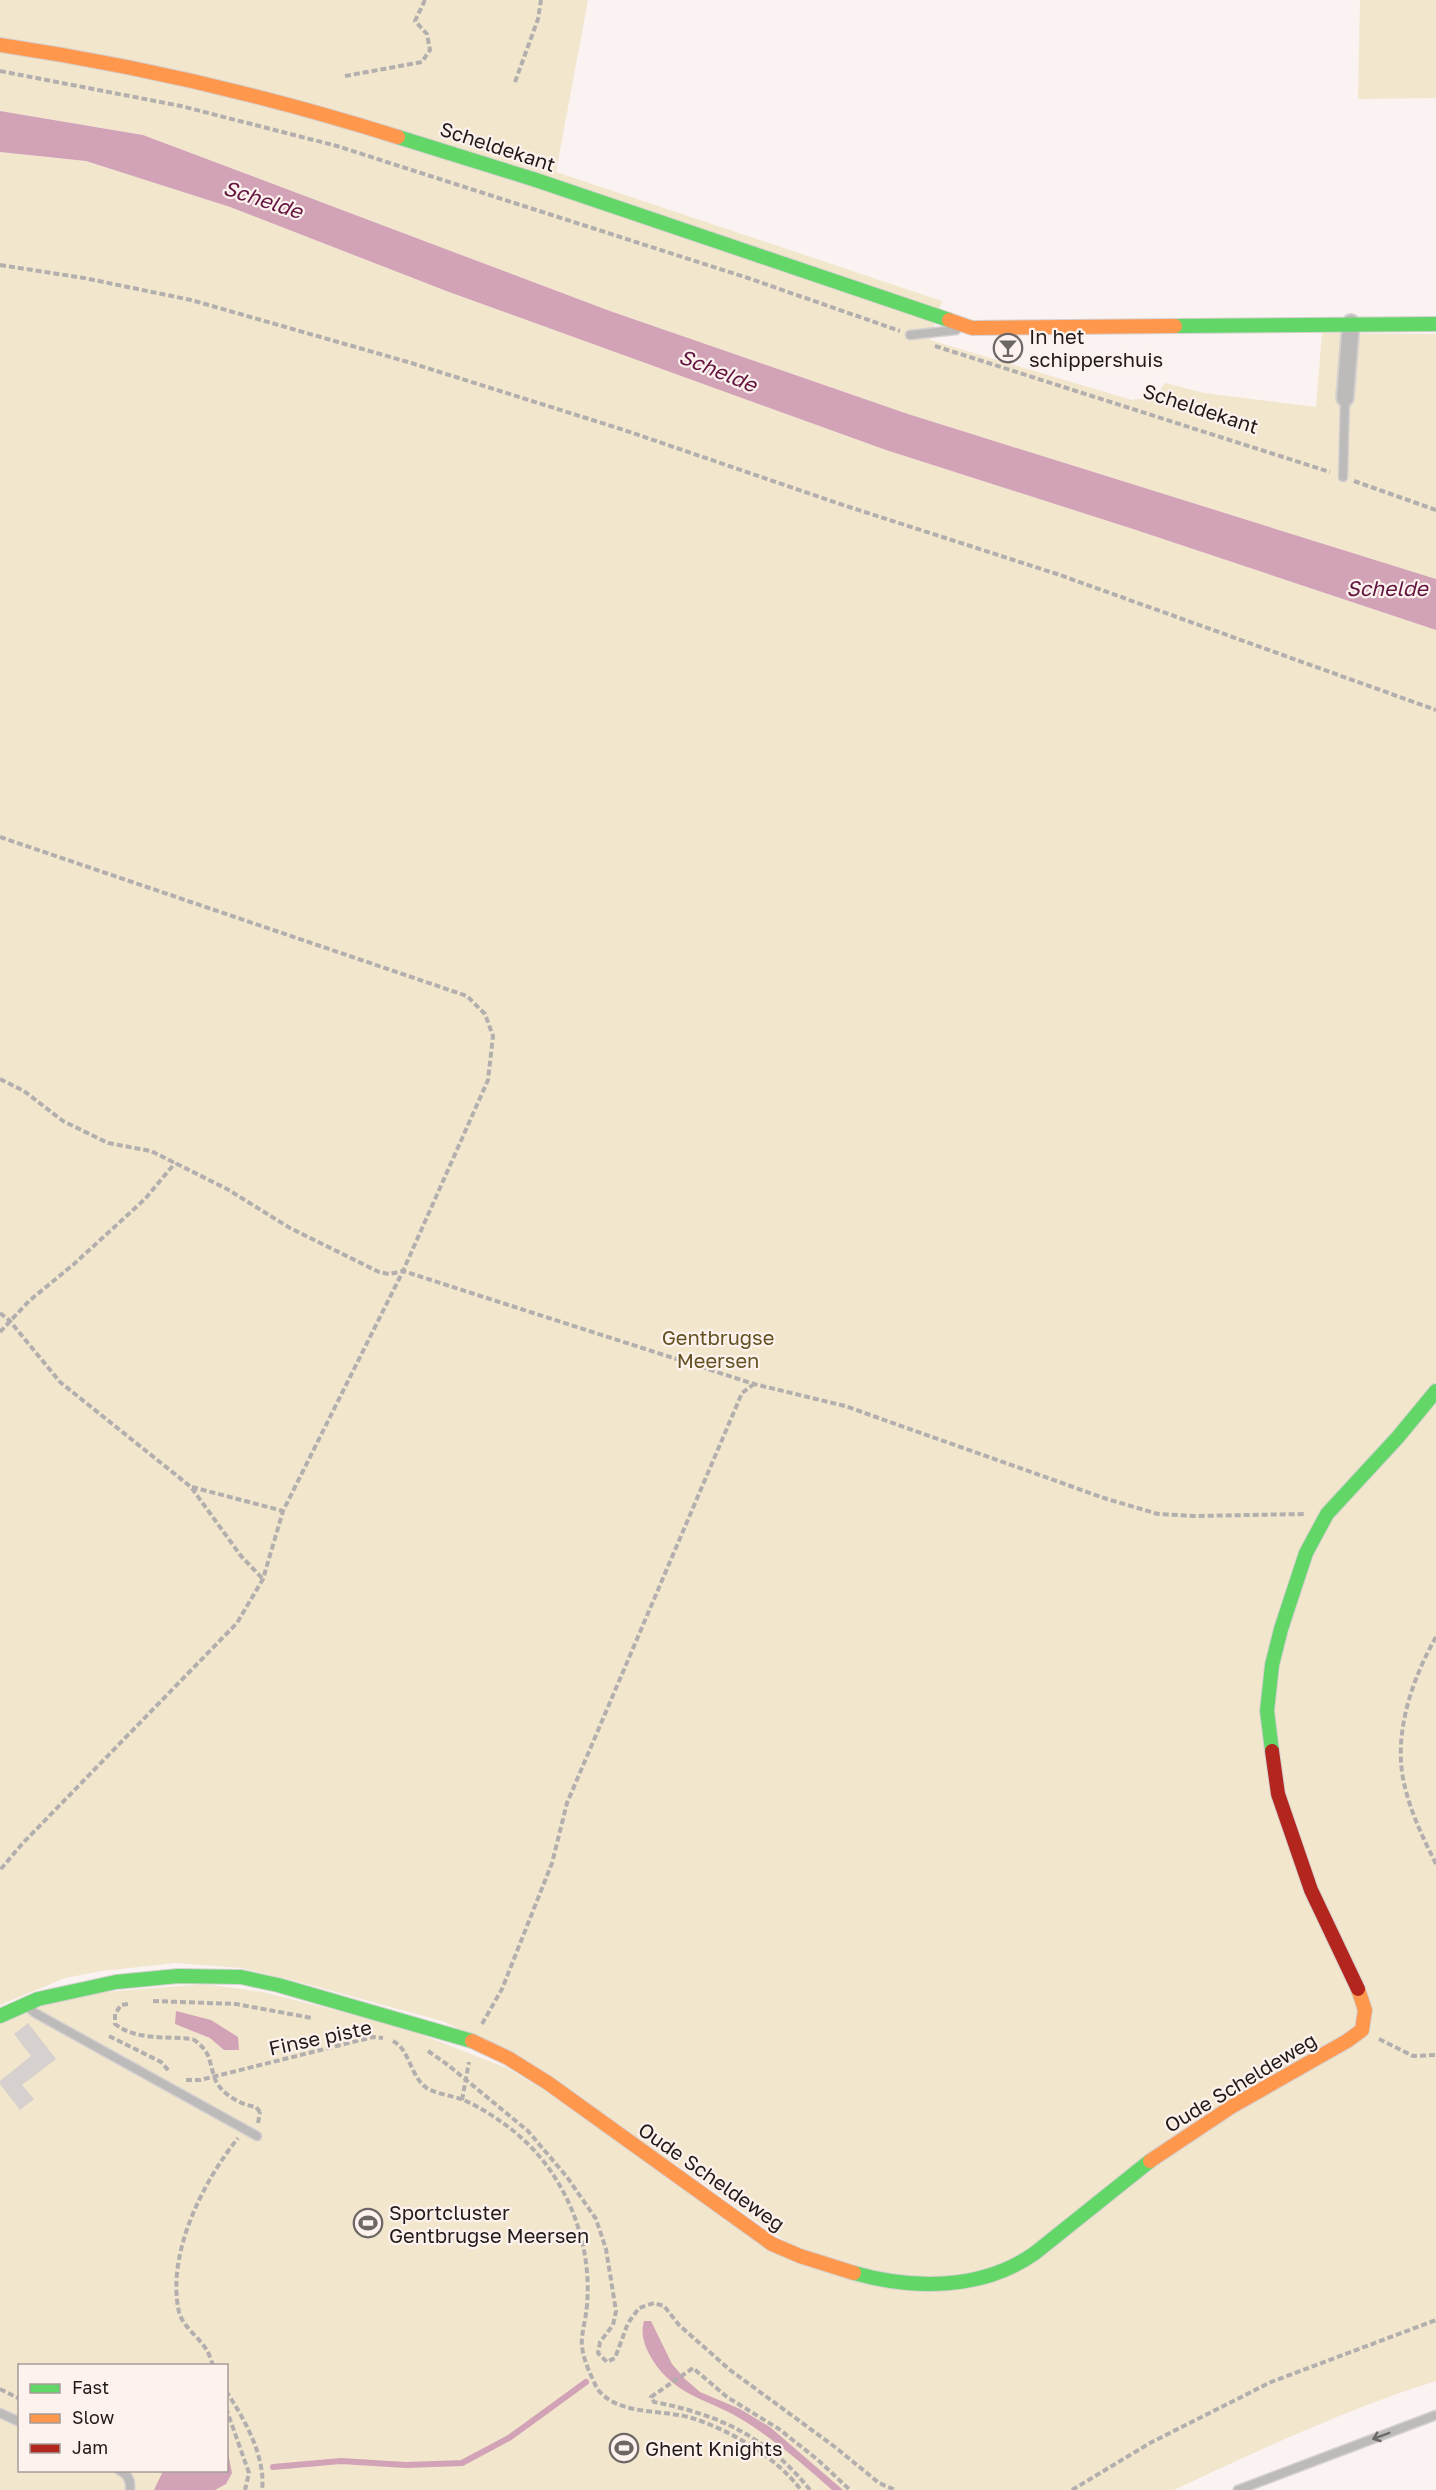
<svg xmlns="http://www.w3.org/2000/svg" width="1436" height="2490" viewBox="0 0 1436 2490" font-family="'Golos Text',sans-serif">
	<rect width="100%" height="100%" fill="#faf3f2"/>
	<path fill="#f2e6cd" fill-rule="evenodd" d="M0,0H588L556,172L942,301L930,340L1132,400L1155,397L1165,383L1204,393L1316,407L1322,333L1436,334V579L908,414L610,311L143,135L0,111Z
		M1360,0H1436V98L1358,99Z
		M0,152L86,161L230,207L449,292L886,450L1133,529L1436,630V2381C1348,2408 1258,2451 1174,2490H0V2024L41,2003L92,1993L204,1984L263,1992L402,2027L507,2068L572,2107L769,2248L806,2265L867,2281L852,2264L801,2250L774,2234L696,2178L505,2050L442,2021L292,1980L241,1968L176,1963L102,1971L65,1978L0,2005ZM20,2366H226V2470H20Z"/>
	<path fill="#d2a2b6" d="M0,111L143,135L610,311L908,414L1436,579V630L1133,529L886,450L449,292L230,207L86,161L0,152Z
		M176,2011L211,2020L238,2037L239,2050H224L210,2038L175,2024Z
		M644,2321H651L672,2364L685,2379L700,2392L740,2409L770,2427L843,2490H832C804,2465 777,2442 746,2422C711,2399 676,2398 652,2359C645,2347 640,2335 644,2321Z
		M227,2448L232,2473L226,2484L215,2490H154L163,2471L226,2470Z"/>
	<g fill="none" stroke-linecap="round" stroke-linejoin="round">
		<path stroke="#d2a2b6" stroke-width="6" d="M273,2467L341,2461L406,2465L462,2463L509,2438L586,2382"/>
	</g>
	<path fill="#d6d0ce" d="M28,2023L56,2059L22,2085L34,2099L20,2110L0,2084V2081L31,2056L14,2034Z"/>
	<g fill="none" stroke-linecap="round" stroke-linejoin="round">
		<g stroke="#d6d1d0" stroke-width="11">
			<path id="lane" d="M910,335L956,330
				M1343,477L1345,398
				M28,2007L35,2013L257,2136
				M0,2413L20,2422
				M119,2470C128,2474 131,2481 130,2490
				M1238,2490L1436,2415"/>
		</g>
		<g stroke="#d6d1d0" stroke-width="20">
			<path id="street" d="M1345,398L1351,323"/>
		</g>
		<g stroke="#d6d1d0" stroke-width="16">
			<path id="fast" d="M398,137L536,180L949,320
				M1175,326L1436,324
				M1272,1751L1267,1711L1272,1665L1281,1629L1306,1553L1327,1514L1398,1437L1436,1391
				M0,2016L38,1999L116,1982L178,1976L241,1977L278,1985L472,2041
				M854,2273C914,2290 983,2290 1035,2253L1150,2161"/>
		</g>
		<g stroke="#d6d1d0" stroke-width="16">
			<path id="slow" d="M0,45C135,65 268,96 398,137
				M949,320L972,328L1175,326
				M472,2041L508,2058L548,2083L772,2244L800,2256L854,2273
				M1150,2161L1231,2107L1347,2041L1362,2030L1365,2010L1358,1989"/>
		</g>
		<g stroke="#d6d1d0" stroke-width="16">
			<path id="jam" d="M1272,1751L1278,1794L1311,1890L1358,1989"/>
		</g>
		<path stroke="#b3afae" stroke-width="4" stroke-dasharray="6 3" stroke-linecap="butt" d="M0,71L181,106L337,146L748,278L900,331
			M345,76L422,62L430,50L427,34L415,21L425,0
			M515,82L538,19L541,0
			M0,265L84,278L191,300L408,362L624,430L840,504L1057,574L1436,710
			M935,346L1330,472
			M1354,481L1436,510
			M0,837L467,996L485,1014L493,1036L488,1080L403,1271L283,1511L263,1579L237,1623L22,1844L0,1870
			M0,1079L24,1091L63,1121L108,1143L151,1151L227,1189L290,1228L379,1272L389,1274L403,1271L754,1384L845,1406L1107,1499L1158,1514L1195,1516L1305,1514
			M0,1313L9,1320L60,1382L191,1487L241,1556L262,1578
			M0,1332L29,1301L74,1264L145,1199L175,1163
			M192,1487L283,1511
			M1436,1637C1412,1679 1393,1734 1404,1783C1410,1811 1423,1838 1436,1864
			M153,2001L236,2004L312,2018
			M128,2004L121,2005L115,2014V2024C137,2041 166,2036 193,2039
			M482,2024L502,1989L552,1863L567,1803L742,1393L754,1384
			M109,2036L161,2062L169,2071
			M1379,2039L1413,2056L1436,2055
			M393,2041C411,2050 410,2080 430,2090C440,2094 451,2096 461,2099C474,2104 489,2113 500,2121C560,2161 593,2235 587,2305C584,2336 576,2339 589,2371C592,2377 595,2386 599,2391C621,2416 662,2409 692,2418C732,2431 776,2457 801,2490
			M428,2051L448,2065L528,2131L567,2177L596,2219L606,2249L616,2311L613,2325L600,2342L598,2353L607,2362L615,2358L628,2323L639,2308L654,2303L664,2306L679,2325L730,2370L835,2447L879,2483L895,2490
			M186,2080H200L373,2037L383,2038
			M462,2100L469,2062
			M258,2123L260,2112
			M213,2366C211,2360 209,2353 206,2349C198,2336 183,2327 179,2312C166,2254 203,2182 238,2138
			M0,2389L20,2399
			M226,2391C244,2418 266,2457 262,2490
			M226,2408L249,2473L245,2490
			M810,2490C769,2438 718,2414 654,2402L651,2397L693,2368L727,2397L779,2429L818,2460L850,2490
			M1072,2490L1150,2443L1271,2382L1436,2320"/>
		<use href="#lane" stroke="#bdbaba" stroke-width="8"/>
		<use href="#street" stroke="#bdbaba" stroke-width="16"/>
		<use href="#fast" stroke="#63d668" stroke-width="14"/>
		<use href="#slow" stroke="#ff974d" stroke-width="14"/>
		<use href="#jam" stroke="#b3261e" stroke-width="14"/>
		<path stroke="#b3afae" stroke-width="4" stroke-dasharray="6 3" stroke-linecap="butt" d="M193,2039C212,2053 208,2059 215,2079C221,2094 241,2105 256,2107L260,2112"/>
	</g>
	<defs><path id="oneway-shaft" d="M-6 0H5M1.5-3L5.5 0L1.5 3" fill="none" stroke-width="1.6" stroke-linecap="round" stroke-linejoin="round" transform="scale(1.5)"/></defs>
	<use stroke="#6e6a69" href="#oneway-shaft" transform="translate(1381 2436) rotate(159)"/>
	<defs>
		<g id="bar-ring" transform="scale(1.5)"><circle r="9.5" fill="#fdf2ee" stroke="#6c6664" stroke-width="1.5"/><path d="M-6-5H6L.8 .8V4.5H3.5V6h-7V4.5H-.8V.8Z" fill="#6c6664"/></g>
		<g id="stadium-ring" transform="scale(1.5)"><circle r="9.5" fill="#fdf2ee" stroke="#6c6664" stroke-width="1.5"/><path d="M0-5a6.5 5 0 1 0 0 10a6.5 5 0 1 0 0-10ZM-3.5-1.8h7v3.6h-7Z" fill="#6c6664"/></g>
	</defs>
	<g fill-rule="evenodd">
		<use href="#bar-ring" x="1008" y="348"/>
		<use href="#stadium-ring" x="368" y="2223"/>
		<use href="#stadium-ring" x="624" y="2448"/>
	</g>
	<g text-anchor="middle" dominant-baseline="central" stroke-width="4.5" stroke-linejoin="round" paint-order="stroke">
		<g font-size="20" fill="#201a18" stroke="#fdf2ee">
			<text transform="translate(498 146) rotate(18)">Scheldekant</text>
			<text transform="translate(1201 408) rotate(18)">Scheldekant</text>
			<text transform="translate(320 2037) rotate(-12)">Finse piste</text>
			<text transform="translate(1240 2082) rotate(-31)">Oude Scheldeweg</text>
			<text transform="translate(712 2176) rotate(35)">Oude Scheldeweg</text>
		</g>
		<g font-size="20" fill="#201a18" stroke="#fdf2ee" text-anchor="start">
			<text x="1029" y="336">In het<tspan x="1029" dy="23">schippershuis</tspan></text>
			<text x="389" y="2212">Sportcluster<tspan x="389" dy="23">Gentbrugse Meersen</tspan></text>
			<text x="645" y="2448">Ghent Knights</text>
		</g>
		<g font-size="20" fill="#635120" stroke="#fdf2ee">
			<text x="718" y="1337">Gentbrugse<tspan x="718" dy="23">Meersen</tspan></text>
		</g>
		<g font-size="21" font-style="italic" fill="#631541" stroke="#fdf2ee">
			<text transform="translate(263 199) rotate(18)">Schelde</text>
			<text transform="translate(718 370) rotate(22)">Schelde</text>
			<text x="1387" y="588">Schelde</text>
		</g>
	</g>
	<rect x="18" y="2364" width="210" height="108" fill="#fdf2ee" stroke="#a59c98" stroke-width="1.5"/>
	<rect x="30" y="2384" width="30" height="9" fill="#63d668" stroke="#a59c98" stroke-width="1.5"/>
	<text x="72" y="2394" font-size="18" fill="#201a18">Fast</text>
	<rect x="30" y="2414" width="30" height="9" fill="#ff974d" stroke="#a59c98" stroke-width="1.5"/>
	<text x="72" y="2424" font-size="18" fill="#201a18">Slow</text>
	<rect x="30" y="2444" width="30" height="9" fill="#b3261e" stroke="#a59c98" stroke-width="1.5"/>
	<text x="72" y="2454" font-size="18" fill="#201a18">Jam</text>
</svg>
